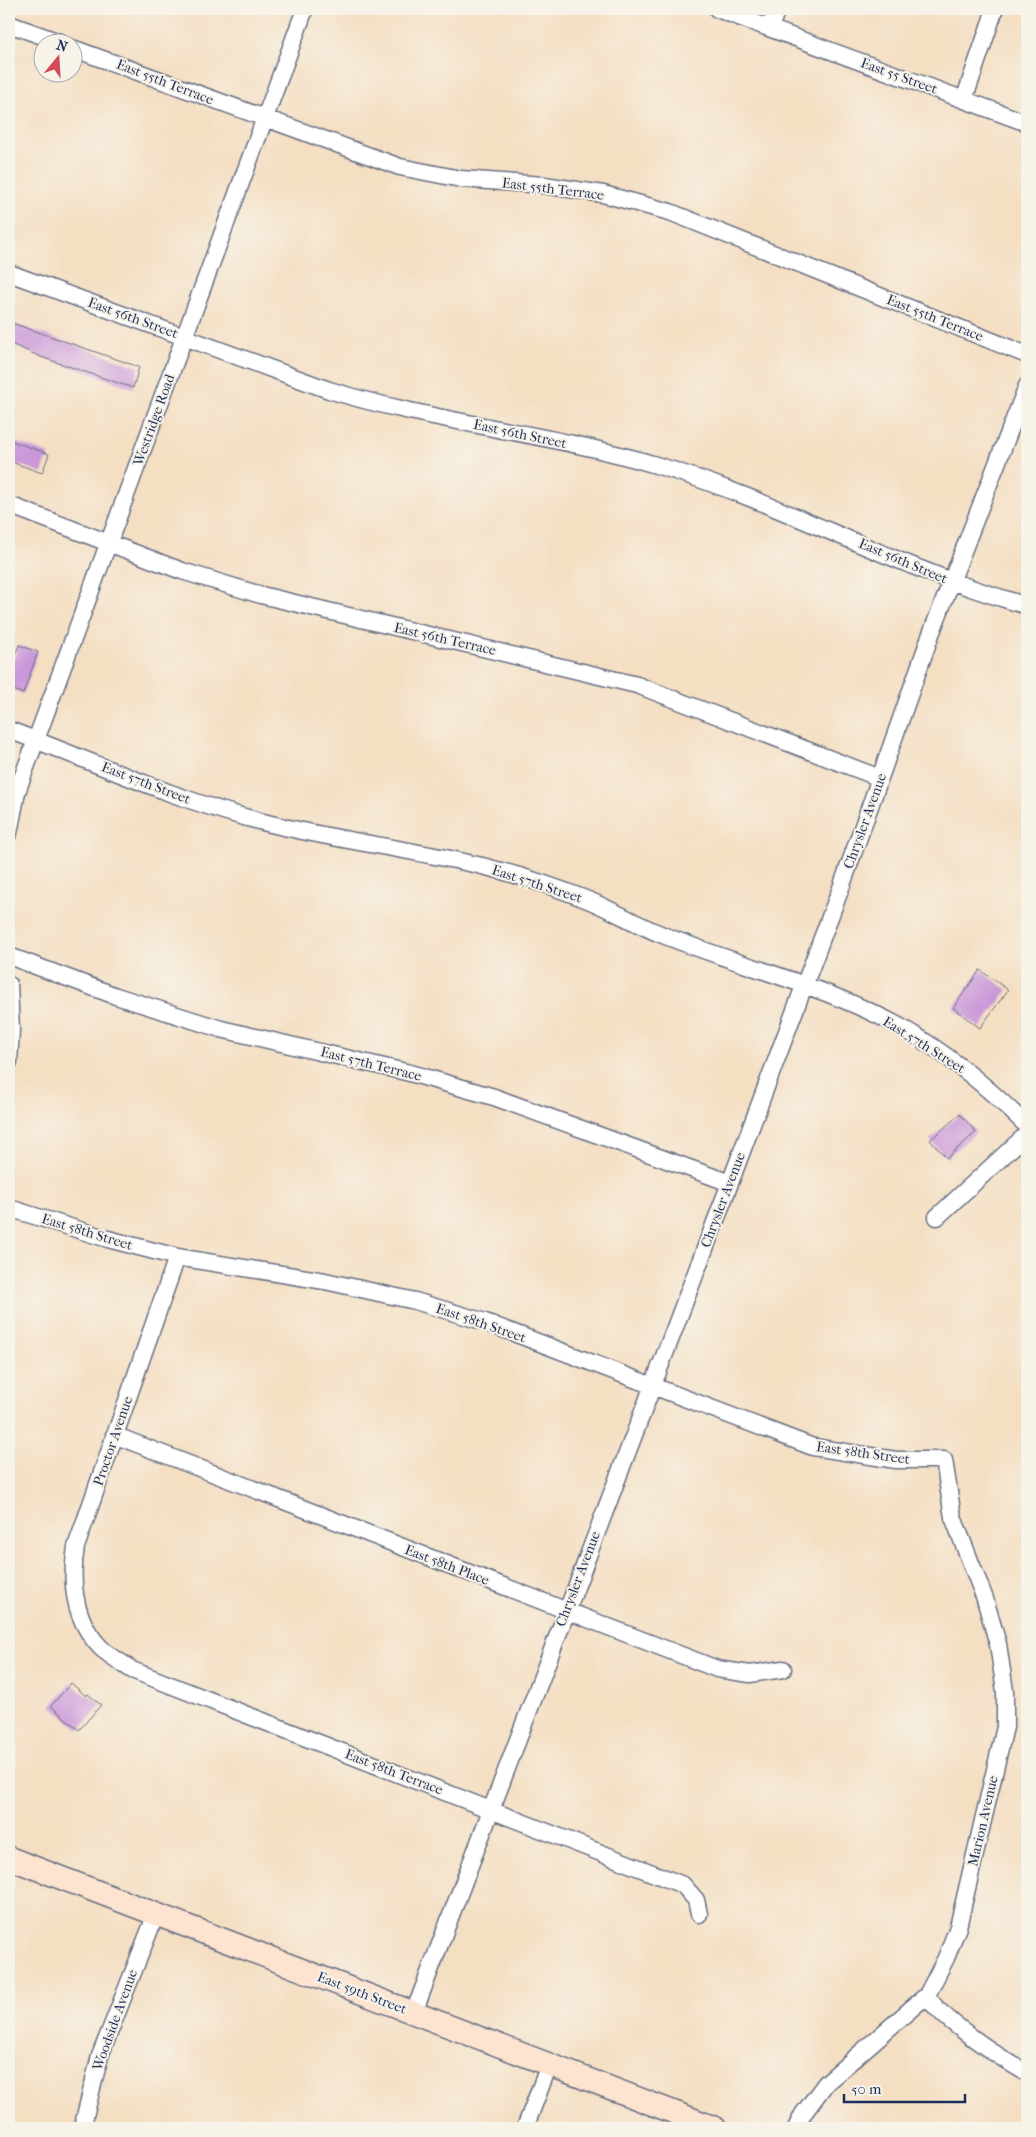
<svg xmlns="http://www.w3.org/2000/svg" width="1036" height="2137" viewBox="0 0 1036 2137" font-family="'IM FELL French Canon',serif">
	<rect width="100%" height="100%" fill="#f7f3e8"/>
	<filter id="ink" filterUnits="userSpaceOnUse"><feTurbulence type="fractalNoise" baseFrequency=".02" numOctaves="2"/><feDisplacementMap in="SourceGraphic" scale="10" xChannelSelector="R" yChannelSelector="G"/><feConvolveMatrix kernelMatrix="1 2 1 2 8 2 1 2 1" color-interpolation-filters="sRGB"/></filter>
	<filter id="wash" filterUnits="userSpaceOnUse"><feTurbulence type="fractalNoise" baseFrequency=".0096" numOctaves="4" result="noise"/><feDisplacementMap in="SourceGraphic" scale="20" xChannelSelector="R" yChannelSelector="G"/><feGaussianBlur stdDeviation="1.12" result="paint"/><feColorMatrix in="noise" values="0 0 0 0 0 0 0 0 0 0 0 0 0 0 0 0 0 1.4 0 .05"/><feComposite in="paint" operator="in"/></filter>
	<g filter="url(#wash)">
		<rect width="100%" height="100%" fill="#f4dfc3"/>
		<g id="blocks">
			<path fill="#ca98d9" d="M9,322L139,367L133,388L41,357L9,343Z
				M12,441L49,454L42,473L9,461V450Z
				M19,645L38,652L23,694L9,688V665L11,666Z
				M980,970L1008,990L980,1028L953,1008Z
				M960,1114L976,1132L947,1158L930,1140Z
				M71,1683L86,1696L88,1694L101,1705L79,1730L51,1706Z"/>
		</g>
	</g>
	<g filter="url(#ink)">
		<use href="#blocks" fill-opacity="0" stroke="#676d81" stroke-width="1"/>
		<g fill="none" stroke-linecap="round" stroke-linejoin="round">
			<g stroke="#676d81" stroke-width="19">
				<path id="street" d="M717,9L1027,123
					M9,24L59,42
					M770,28L777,9
					M72,48L400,167L461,179L544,185L603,194L670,212L1027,355
					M964,100L995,9
					M9,273L329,390C436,423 549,433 656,465C758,495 853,545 952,581C977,591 1002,598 1027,606
					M9,505L182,571L261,595L637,685L880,778
					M9,730C92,761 173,799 259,821C324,838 390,846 455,860C500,869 545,883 588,900C613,910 637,925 663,935C743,967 830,987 906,1030C951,1056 990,1089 1027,1126
					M9,833L17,792L36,740L305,9
					M9,956L116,996L221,1029L410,1073L494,1097L730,1183
					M9,985L11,1030L9,1062
					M9,1208L108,1239L177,1257L325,1281L415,1301L485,1322L813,1447L896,1460H944L953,1517L985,1599L998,1644L1005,1691V1727L958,1927L946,1958L927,1995L826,2083L803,2114L796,2128
					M937,1217L1027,1134
					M177,1257L76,1547C70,1583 74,1620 101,1648C110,1656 122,1663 132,1670L683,1885L696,1900L699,1914
					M114,1435L717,1669L750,1674L783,1669
					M927,1995C936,2016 1005,2061 1027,2073
					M412,2012L418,2002L730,1183L842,885L931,634L1027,386
					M82,2128L100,2056L156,1914
					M525,2128L549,2065"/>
			</g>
			<g stroke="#676d81" stroke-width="25">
				<path id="secondary" d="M9,1858L715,2128"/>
			</g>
			<use href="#street" stroke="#fff" stroke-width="16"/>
			<use href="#secondary" stroke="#fde4d1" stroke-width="22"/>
		</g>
	</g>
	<g text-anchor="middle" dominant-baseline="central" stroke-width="4" stroke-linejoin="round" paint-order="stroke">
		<g font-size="14" fill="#1b2f5e" stroke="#f7f3e8">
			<text transform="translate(899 76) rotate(20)">East 55 Street</text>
			<text transform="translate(165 82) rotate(21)">East 55th Terrace</text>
			<text transform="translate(553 189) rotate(7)">East 55th Terrace</text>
			<text transform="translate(133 318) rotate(20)">East 56th Street</text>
			<text transform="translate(935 318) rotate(22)">East 55th Terrace</text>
			<text transform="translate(154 420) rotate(-70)">Westridge Road</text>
			<text transform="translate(520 434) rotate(12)">East 56th Street</text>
			<text transform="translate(903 561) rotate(23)">East 56th Street</text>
			<text transform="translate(445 639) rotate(13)">East 56th Terrace</text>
			<text transform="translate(146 783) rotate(21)">East 57th Street</text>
			<text transform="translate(865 821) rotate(-70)">Chrysler Avenue</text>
			<text transform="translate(537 884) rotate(18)">East 57th Street</text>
			<text transform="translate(924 1045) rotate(32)">East 57th Street</text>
			<text transform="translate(371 1064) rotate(14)">East 57th Terrace</text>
			<text transform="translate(723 1200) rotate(-69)">Chrysler Avenue</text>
			<text transform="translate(87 1232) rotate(17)">East 58th Street</text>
			<text transform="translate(481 1323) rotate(19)">East 58th Street</text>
			<text transform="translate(113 1441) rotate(-71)">Proctor Avenue</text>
			<text transform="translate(863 1453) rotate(8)">East 58th Street</text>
			<text transform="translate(447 1565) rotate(21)">East 58th Place</text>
			<text transform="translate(578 1579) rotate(-69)">Chrysler Avenue</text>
			<text transform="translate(394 1772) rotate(21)">East 58th Terrace</text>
			<text transform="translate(983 1821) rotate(-77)">Marion Avenue</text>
			<text transform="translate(362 1993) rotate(21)">East 59th Street</text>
			<text transform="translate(115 2020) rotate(-70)">Woodside Avenue</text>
		</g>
	</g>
	<rect width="1036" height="2137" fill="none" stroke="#f7f3e8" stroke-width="30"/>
	<g transform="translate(58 58) rotate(18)"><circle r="24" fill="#f7f3e8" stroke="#9fa5b1"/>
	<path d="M0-4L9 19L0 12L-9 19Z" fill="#d1495b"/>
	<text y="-8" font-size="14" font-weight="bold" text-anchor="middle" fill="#1b2f5e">N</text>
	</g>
	<path d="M844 2094v8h121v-8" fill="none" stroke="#1b2f5e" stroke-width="2.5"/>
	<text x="851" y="2094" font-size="15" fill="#1b2f5e" stroke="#f7f3e8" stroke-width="4" paint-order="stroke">50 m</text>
</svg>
